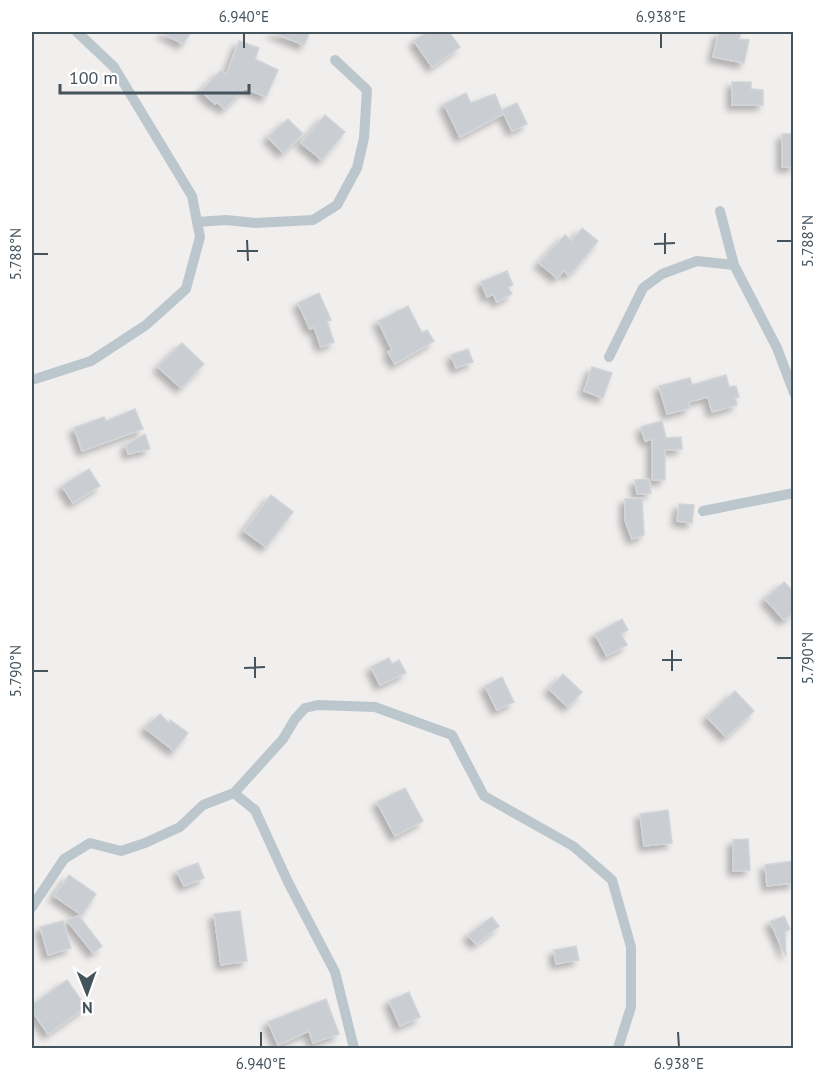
<svg xmlns="http://www.w3.org/2000/svg" width="825" height="1080" viewBox="0 0 825 1080" font-family="'PT Sans',sans-serif">
	<defs>
		<filter id="shadow"><feDropShadow dx="-5" dy="5" stdDeviation="3" flood-color="#0004"/></filter>
	</defs>
	<rect width="100%" height="100%" fill="#f1eeee"/>
	<path fill="#caced3" stroke="#d1d5da" stroke-width="1.5" filter="url(#shadow)" d="M161,32H191L183,44Z
		M271,32H310L304,45Z
		M427,32H449L460,47L432,67L414,41Z
		M719,32H741L739,39L749,40L744,63L713,57Z
		M239,41L259,48L255,59L278,70L266,97L245,88L224,109L217,102L215,104L201,91L221,70L226,75Z
		M732,82H751V89L763,90V105H732Z
		M466,93L471,103L495,94L503,114L460,137L444,104Z
		M517,103L527,124L512,131L502,110Z
		M325,115L345,132L322,160L301,143Z
		M288,119L303,134L283,153L268,137Z
		M782,134H794V167H782Z
		M582,228L598,241L576,268L568,275L564,270L557,278L539,263L565,235L572,241Z
		M507,271L513,285L508,287L512,294L497,302L493,294L487,297L481,282Z
		M319,293L331,320L327,321L334,342L321,347L314,327L310,329L298,303Z
		M408,306L422,333L427,330L434,341L395,364L388,352L392,350L378,321Z
		M182,343L204,364L181,388L158,367Z
		M468,349L473,362L456,368L451,355Z
		M592,367L612,373L603,398L584,391Z
		M726,375L729,387L736,386L739,397L735,398L737,405L712,412L708,397L688,402L690,408L667,414L659,386L690,378L692,385Z
		M135,409L143,429L82,451L74,428L104,417L106,421Z
		M662,421L666,438L681,437L682,449L665,450V480H652V439L645,441L641,427Z
		M145,434L150,449L128,454L126,445Z
		M89,469L100,486L73,503L62,486Z
		M649,479L651,493L637,494L635,480Z
		M271,495L293,512L266,547L244,531Z
		M642,498L644,535L632,539L625,520V499Z
		M679,504L694,505L692,523L677,521Z
		M784,582L794,592V612L784,620L765,599Z
		M622,619L628,630L621,634L627,645L607,656L595,634Z
		M389,658L392,664L399,660L406,673L380,685L371,667Z
		M563,674L582,692L568,707L549,689Z
		M502,677L514,702L497,710L485,686Z
		M735,691L754,711L726,737L707,717Z
		M160,714L169,723L170,720L188,733L174,751L145,728Z
		M405,788L423,821L395,836L377,802Z
		M668,810L672,843L644,846L640,814Z
		M748,839L750,870L733,871V840Z
		M794,861V883L767,886L765,865Z
		M198,863L204,878L184,886L177,871Z
		M69,875L96,894L82,915L54,896Z
		M240,911L247,961L221,965L214,914Z
		M79,916L102,946L93,953L67,920Z
		M784,916L790,929L785,932L786,956L770,922Z
		M492,917L499,926L476,944L468,935Z
		M63,921L71,948L48,955L40,927Z
		M576,946L579,960L556,964L554,950Z
		M67,980L86,1007L48,1034L32,1011V1005Z
		M409,992L420,1017L400,1026L389,1001Z
		M326,999L339,1034L313,1043L309,1031L278,1045L268,1022Z"/>
	<g fill="none" stroke-linecap="round" stroke-linejoin="round">
		<path stroke="#bbc7cd" stroke-width="10" d="M720,211L734,265L777,348L794,393
			M197,222L226,220L255,223L313,220L337,205L357,168L364,138L367,90L335,60
			M609,357L643,288L662,274L697,261L734,265
			M32,380L91,361L146,325L186,289L200,237L192,196L114,67L77,32
			M703,511L794,493
			M234,793L283,739L295,719L305,708L318,705L375,707L452,735L484,796L573,846L612,880L631,947V1007L618,1048
			M32,907L64,859L90,843L121,851L145,843L180,827L203,805L234,793L255,810L288,882L335,972L354,1048"/>
	</g>
	<path fill="none" stroke="#45535c" stroke-width="2" d="M244,33V48M661,33V48M665,233V254M247,240L248,261M777,241H792M654,244L675,243M237,251H258M33,254H48M672,650V671M255,657V678M777,658H792M662,660H682M244,668L265,667M33,671H48M261,1032V1047M678,1032L679,1047"/>
	<rect width="825" height="1080" fill="none" stroke="#ffffff" stroke-width="66"/>
	<g transform="translate(87 993) rotate(179)" stroke="#ffffff" stroke-width="4.5" paint-order="stroke">
	<path d="M0-4.5L10 22L0 15L-10 22Z" fill="#45535c"/>
	<text y="-9" font-size="16" font-weight="bold" text-anchor="middle" fill="#45535c">N</text>
	</g>
	<path d="M60 84v9h189v-9" fill="none" stroke="#45535c" stroke-width="3"/>
	<text x="69" y="84" font-size="18" fill="#45535c" stroke="#ffffff" stroke-width="4.5" paint-order="stroke">100 m</text>
	<rect x="33" y="33" width="759" height="1014" fill="none" stroke="#45535c" stroke-width="2"/>
	<g font-size="15" text-anchor="middle" fill="#45535c">
		<text x="244" y="22">6.940°E</text>
		<text x="661" y="22">6.938°E</text>
		<text transform="translate(808 241) rotate(-90)" y="5">5.788°N</text>
		<text transform="translate(16 254) rotate(-90)" y="5">5.788°N</text>
		<text transform="translate(808 658) rotate(-90)" y="5">5.790°N</text>
		<text transform="translate(16 671) rotate(-90)" y="5">5.790°N</text>
		<text x="261" y="1069">6.940°E</text>
		<text x="679" y="1069">6.938°E</text>
	</g>
</svg>
